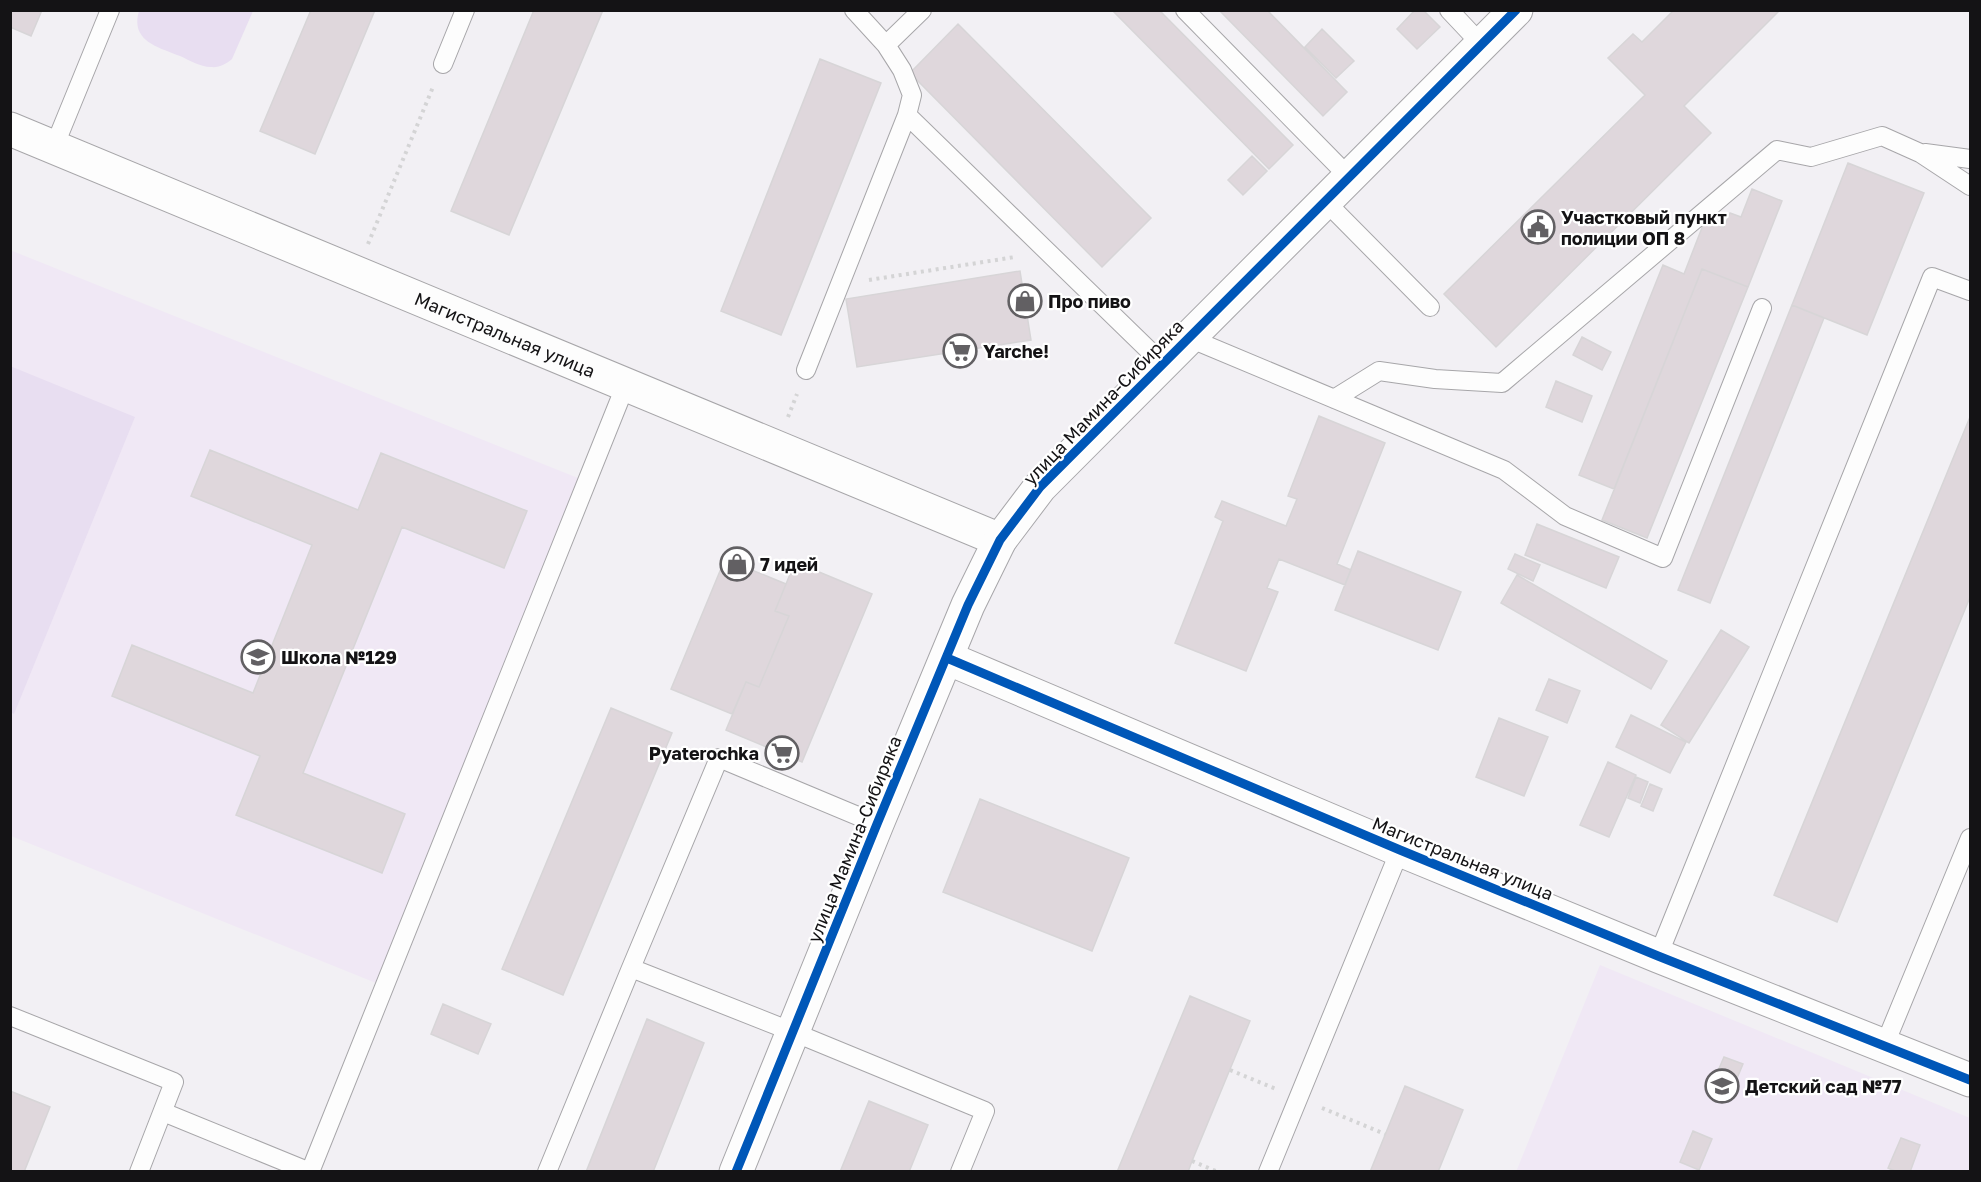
<svg xmlns="http://www.w3.org/2000/svg" width="1981" height="1182" viewBox="0 0 1981 1182" font-family="'Golos Text',sans-serif">
	<rect width="100%" height="100%" fill="#f2f0f4"/>
	<path fill="#f0e8f5" d="M10,250L578,478L376,983L11,836Z
		M1600,965L1970,1118V1171L1516,1172Z"/>
	<path fill="#e8def1" d="M139,11L140,10L253,11L232,59C226,64 219,68 211,67C200,67 189,60 180,56C158,47 130,41 139,11Z
		M10,366L135,417L14,714L10,712Z"/>
	<path fill="#dfd7dc" stroke="#d7d5d7" stroke-width="1.5" d="M10,10H42L31,36L10,27Z
		M311,10H375L315,154L260,131Z
		M534,10H603L509,235L451,211Z
		M1112,10H1159L1293,145L1269,169Z
		M1219,10H1267L1347,92L1323,116Z
		M1415,10H1423L1440,27L1417,49L1397,29Z
		M1674,10H1780L1684,106L1711,133L1496,347L1444,294L1645,95L1608,58L1633,34L1642,42Z
		M958,24L1151,218L1102,267L910,73Z
		M1322,29L1354,61L1336,78L1305,47Z
		M820,59L881,83L781,335L721,311Z
		M1252,156L1267,171L1243,195L1228,180Z
		M1848,163L1924,193L1867,335L1792,305Z
		M1752,189L1782,201L1748,287L1702,269L1614,489L1579,475L1663,265L1684,274L1705,220L1724,227L1730,213L1741,217Z
		M1702,269L1748,287L1647,538L1602,520Z
		M1020,271L1031,340L857,367L846,299Z
		M1792,305L1824,318L1710,603L1678,590Z
		M1582,337L1611,352L1602,370L1573,355Z
		M1556,381L1592,396L1582,422L1546,407Z
		M1319,416L1385,443L1337,564L1351,570L1345,585L1279,559L1267,588L1278,592L1246,671L1175,643L1223,521L1215,517L1222,501L1286,526L1297,499L1288,496Z
		M1970,417V597L1837,922L1774,895Z
		M210,450L358,510L381,453L527,511L504,568L402,527L303,773L405,814L382,873L236,815L260,756L112,696L132,645L253,693L312,545L191,496Z
		M1537,524L1619,557L1606,588L1525,555Z
		M1358,551L1461,592L1438,650L1335,610Z
		M1515,554L1540,565L1533,581L1508,569Z
		M725,559L786,584L775,611L789,616L759,687L746,682L732,714L671,689Z
		M795,562L872,594L802,762L726,730L746,682L759,687L789,616L775,611Z
		M1517,575L1667,661L1651,689L1501,603Z
		M1721,630L1749,647L1689,743L1661,725Z
		M1549,679L1580,691L1567,723L1536,710Z
		M611,708L672,733L563,995L502,969Z
		M1631,715L1686,742L1670,773L1616,747Z
		M1499,718L1548,737L1524,796L1476,777Z
		M1608,762L1636,775L1609,837L1580,825Z
		M1636,777L1648,782L1640,803L1628,798Z
		M1650,784L1662,789L1653,811L1641,806Z
		M980,799L1129,858L1092,951L943,892Z
		M1190,996L1250,1021L1192,1161L1188,1172H1117Z
		M443,1004L491,1024L478,1054L431,1034Z
		M647,1019L704,1043L653,1172H586Z
		M1724,1057L1743,1064L1730,1095L1711,1087Z
		M1405,1086L1463,1110L1438,1172H1370Z
		M10,1091L50,1107L24,1172H10Z
		M869,1101L928,1125L909,1172H840Z
		M1693,1131L1712,1139L1699,1170L1680,1162Z
		M1901,1138L1920,1145L1910,1172H1897L1888,1168Z"/>
	<g fill="none" stroke-linecap="round" stroke-linejoin="round">
		<g stroke="#a7a6a9" stroke-width="20">
			<path id="lane" d="M1185,10L1349,177
				M1449,10L1481,44
				M886,45L922,10
				M443,64L465,10
				M907,115L1163,364
				M54,147L110,10
				M1925,153L1970,159
				M1325,201L1430,307
				M1189,338L1504,470L1565,516L1663,558L1762,308
				M806,370L907,115L912,95L902,70L886,45L854,10
				M1334,399L1379,371L1435,379L1502,383L1777,150L1811,157L1882,136L1920,153L1970,186
				M877,824L719,758L631,968L793,1032L985,1111L960,1172
				M1658,956L1932,277L1970,291
				M10,1016L174,1082L139,1172
				M1885,1044L1970,838
				M163,1112L310,1172L626,384
				M547,1172L631,968
				M1268,1172L1400,850"/>
		</g>
		<g stroke="#a7a6a9" stroke-width="35">
			<g id="street">
				<path id="s1" d="M10,129L1000,540"/>
				<path d="M947,658L1400,850L1658,956L1970,1080"/>
				<path d="M736,1172L877,824L968,605L1000,540L1040,487L1516,10"/>
			</g>
		</g>
		<path stroke="#d4d4d5" stroke-width="4" stroke-dasharray="3 4.5" stroke-linecap="butt" d="M368,244L433,87
			M869,280L1015,257
			M788,417L797,394
			M1230,1070L1276,1089
			M1322,1108L1385,1134
			M1192,1161L1218,1172"/>
		<use href="#lane" stroke="#fdfdfd" stroke-width="18"/>
		<use href="#street" stroke="#fdfdfd" stroke-width="33"/>
		<g stroke="#fff" stroke-width="13">
			<path id="cycleway" d="M947,658L1400,850L1658,956L1970,1080
				M736,1172L877,824L968,605L1000,540L1040,487L1516,10"/>
		</g>
		<use href="#cycleway" stroke="#0057b8" stroke-width="9"/>
	</g>
	<defs>
		<g id="civic-ring" transform="scale(1.725)"><circle r="9.5" fill="#fff" stroke="#626063" stroke-width="1.5"/><path d="M-.6-6.5H3V-4.5H.6V-3L4-1V1h2V6H-6V1h2V-1L-.6-3ZM-1.2 2.5V6h2.4V2.5Z" fill="#626063"/></g>
		<g id="shop-ring" transform="scale(1.725)"><circle r="9.5" fill="#fff" stroke="#626063" stroke-width="1.5"/><path d="M-5-2.5h2.3a2.7 3.5 0 0 1 5.4 0H5L5.5 6h-11ZM-1.5-2.5h3a1.5 2.3 0 0 0-3 0Z" fill="#626063"/></g>
		<g id="supermarket-ring" transform="scale(1.725)"><circle r="9.5" fill="#fff" stroke="#626063" stroke-width="1.5"/><path d="M-6-5.5h2.5l.6 2H6L4.5 2H-2.5L-4.4-4H-6ZM-1.5 3.2a1.3 1.3 0 1 0 .1 0ZM3 3.2a1.3 1.3 0 1 0 .1 0Z" fill="#626063"/></g>
		<g id="school-ring" transform="scale(1.725)"><circle r="9.5" fill="#fff" stroke="#626063" stroke-width="1.5"/><path d="M0-5L7-2L0 1L-7-2ZM-4 1L0 2.5L4 1V4Q0 6-4 4Z" fill="#626063"/></g>
	</defs>
	<g fill-rule="evenodd">
		<use href="#civic-ring" x="1538" y="227"/>
		<use href="#shop-ring" x="1025" y="301"/>
		<use href="#supermarket-ring" x="960" y="351"/>
		<use href="#shop-ring" x="737" y="564"/>
		<use href="#school-ring" x="258" y="657"/>
		<use href="#supermarket-ring" x="782" y="753"/>
		<use href="#school-ring" x="1722" y="1086"/>
	</g>
	<g text-anchor="middle" dominant-baseline="central" stroke-width="4.5" stroke-linejoin="round" paint-order="stroke">
		<g font-size="18" font-weight="bold" fill="#141315" stroke="#fff" text-anchor="start">
			<text x="1561" y="217">Участковый пункт<tspan x="1561" dy="21">полиции ОП 8</tspan></text>
			<text x="1048" y="301">Про пиво</text>
			<text x="983" y="351">Yarche!</text>
			<text x="760" y="564">7 идей</text>
			<text x="281" y="657">Школа №129</text>
			<text x="759" y="753" text-anchor="end">Pyaterochka</text>
			<text x="1745" y="1086">Детский сад №77</text>
		</g>
		<g font-size="18" fill="#141315" stroke="#fff">
			<text stroke="none"><textPath href="#s1" startOffset="536">Магистральная улица</textPath></text>
			<text transform="translate(1103 402) rotate(-46)">улица Мамина-Сибиряка</text>
			<text transform="translate(854 839) rotate(-68)">улица Мамина-Сибиряка</text>
			<text transform="translate(1463 858) rotate(22)">Магистральная улица</text>
		</g>
	</g>
	<rect width="1981" height="1182" fill="none" stroke="#141315" stroke-width="24"/>
</svg>
